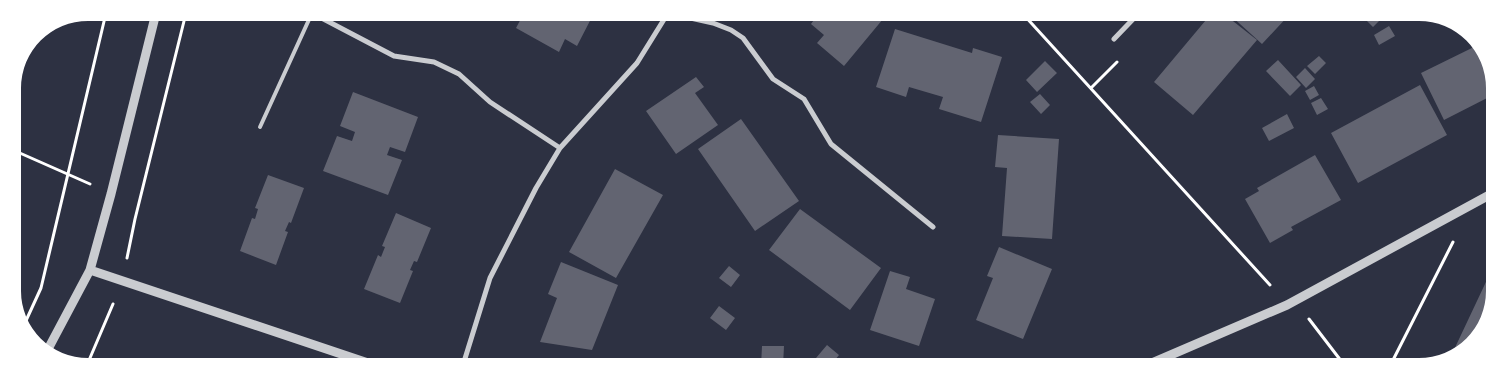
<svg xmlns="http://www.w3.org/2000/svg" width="1507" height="379" viewBox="0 0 1507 379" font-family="'Archivo Narrow',sans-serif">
	<rect width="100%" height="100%" fill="#2d3142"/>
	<path fill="#626471" d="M524,13H594L577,46L565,39L559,52L516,28Z
		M819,13H876L883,19L844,66L817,43L824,35L811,24Z
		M1211,14H1224L1257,40L1193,115L1154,82Z
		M1229,14H1290L1262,44Z
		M1366,14H1378L1382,18L1373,27L1363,17Z
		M1389,26L1395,36L1379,45L1374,35Z
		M895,29L972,53L973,48L1002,57L981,122L939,109L943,97L909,87L906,97L876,87Z
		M1478,45L1493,73V95L1444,120L1421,73Z
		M1319,56L1326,63L1315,74L1307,66Z
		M1278,60L1301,85L1290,96L1266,71Z
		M1045,61L1057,73L1037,92L1026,80Z
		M1305,68L1315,79L1306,88L1296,77Z
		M696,77L704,87L695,93L718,125L676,154L646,111Z
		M1420,85L1447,135L1358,183L1331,133Z
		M1314,86L1319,95L1310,100L1305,91Z
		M353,92L418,117L405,152L390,147L387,155L402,160L388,195L323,171L337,136L352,141L355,132L340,126Z
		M1040,94L1050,105L1041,114L1030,102Z
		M1321,98L1328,109L1317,115L1311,103Z
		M1287,114L1294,128L1269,141L1262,128Z
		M741,119L799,201L755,231L698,149Z
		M998,135L1059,139L1052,239L1002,236L1007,168L995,167Z
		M1315,155L1341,200L1291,227L1293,230L1270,243L1245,199L1259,191L1257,188Z
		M615,169L663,195L616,278L569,252Z
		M268,175L304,188L291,223L289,222L285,231L288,232L276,265L240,251L252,218L255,219L258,209L255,208Z
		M800,209L881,268L850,310L769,250Z
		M396,213L431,228L417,262L414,261L410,270L413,271L400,303L364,289L378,255L381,257L385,247L382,246Z
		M999,247L1052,269L1023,339L976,320L993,278L987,276Z
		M561,262L618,285L592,350L540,342L557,298L548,294Z
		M729,266L740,275L731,287L719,278Z
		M1493,267V306L1468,348L1452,354Z
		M890,271L910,277L906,289L935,299L919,346L870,330Z
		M719,306L735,318L726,330L710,318Z
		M827,345L839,355L830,366H824L816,358Z
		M762,346H784L783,366H761Z"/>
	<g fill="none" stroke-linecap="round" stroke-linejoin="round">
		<path stroke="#fff" stroke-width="3" d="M1023,14L1270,285
			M1091,88L1117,62
			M13,150L90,184
			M127,258L135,219L186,13
			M1309,319L1345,366
			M24,325L41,288L106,13
			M87,365L113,304
			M1390,366L1453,242"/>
		<path stroke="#caccd0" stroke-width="4" d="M260,127L312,13"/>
		<path stroke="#caccd0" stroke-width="5" d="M312,13L394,56L434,62L459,74L490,102L560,148
			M668,13L713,23L731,30L743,38L773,79L804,99L831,144L933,227
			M1114,39L1138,14
			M463,365L490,278L536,188L560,148L637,63L668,13"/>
		<path stroke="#caccd0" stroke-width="9" d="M90,270L374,365
			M47,351L90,270L111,194L156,13
			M1145,366L1287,305L1493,193"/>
	</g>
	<path d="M0 0H1507V379H0ZM88 21H1419A67 67 0 0 1 1486 88V291A67 67 0 0 1 1419 358H88A67 67 0 0 1 21 291V88A67 67 0 0 1 88 21Z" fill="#fff" fill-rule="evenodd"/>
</svg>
